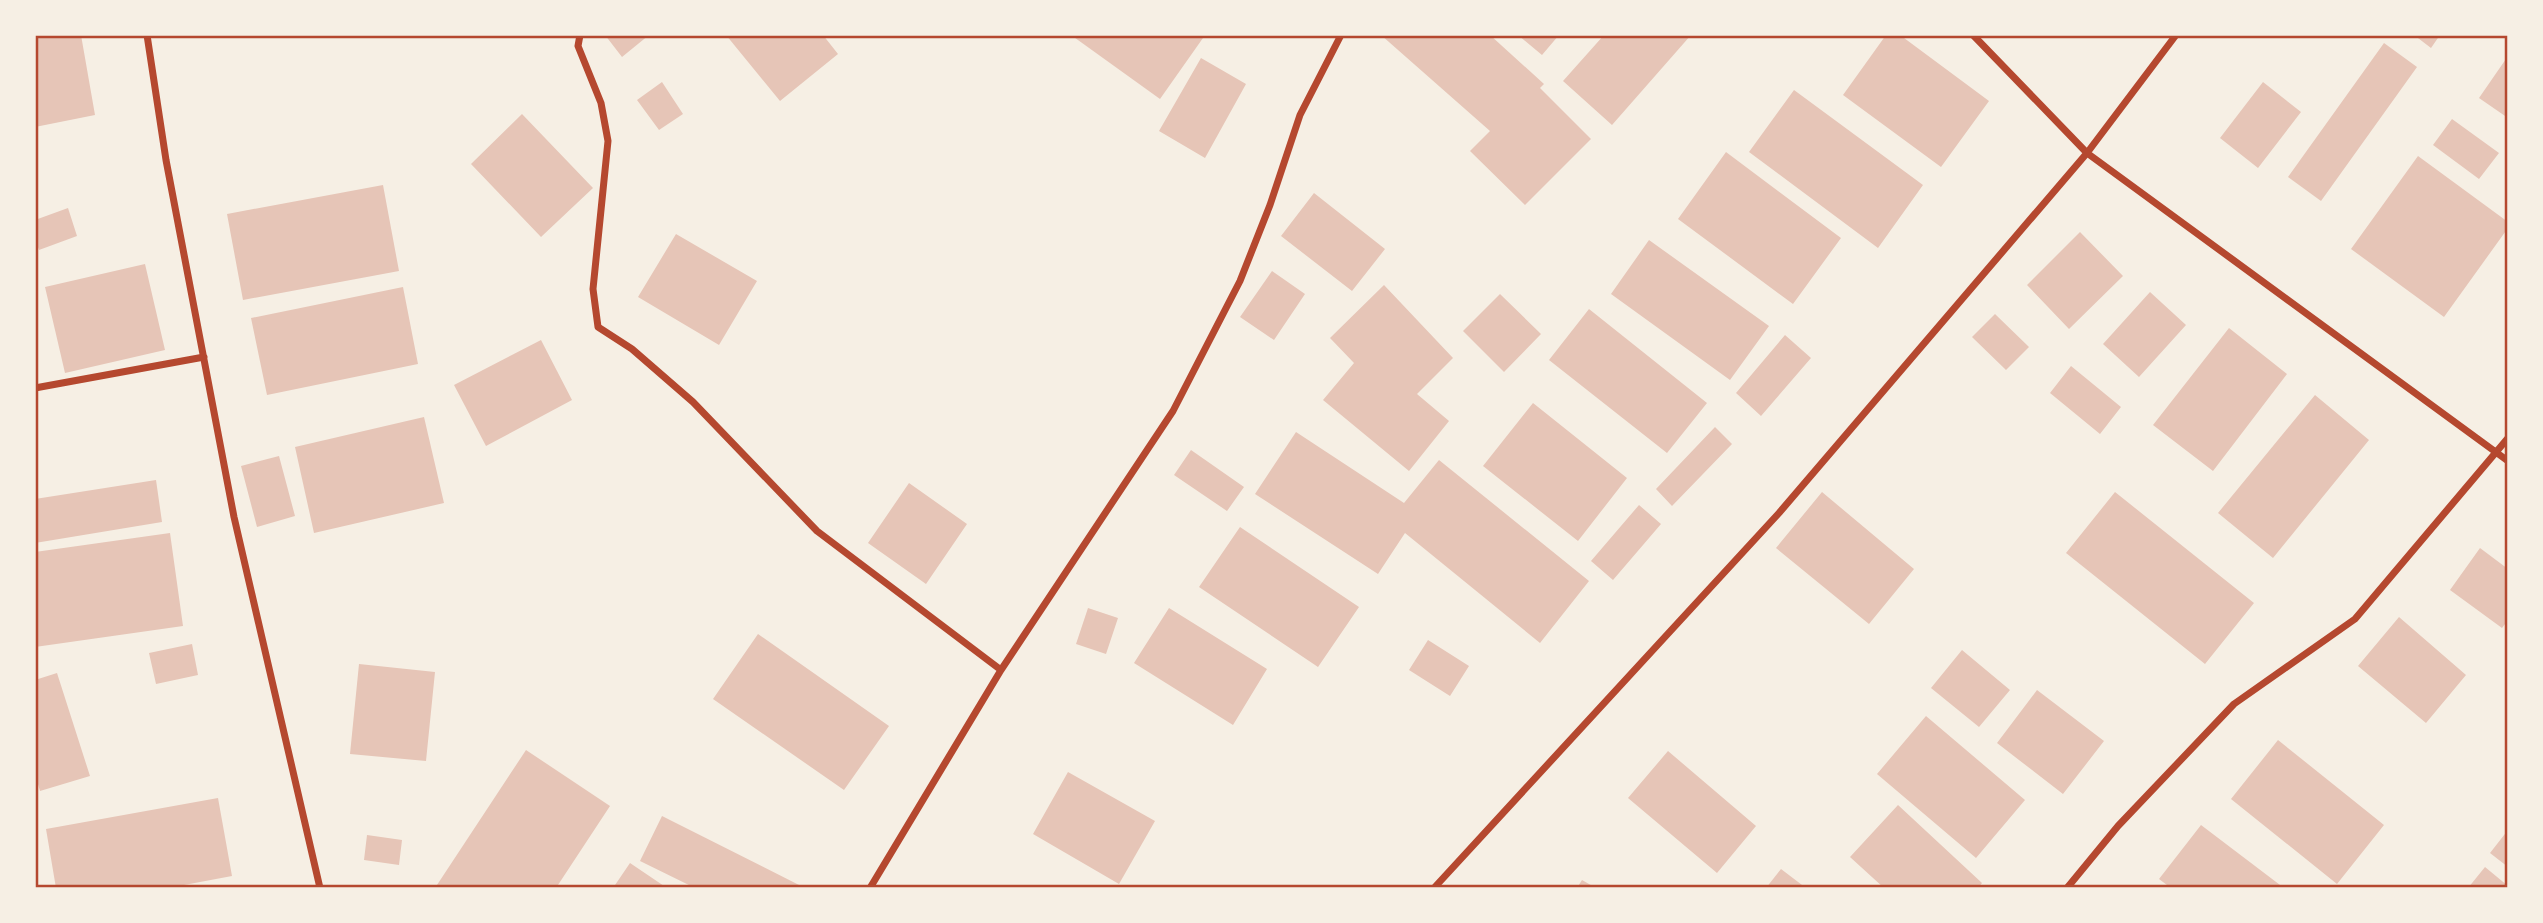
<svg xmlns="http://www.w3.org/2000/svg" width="2543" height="923" viewBox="0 0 2543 923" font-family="'IBM Plex Serif',serif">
	<rect width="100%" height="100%" fill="#f6efe4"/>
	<path fill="#e6c5b7" d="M35,35H81L95,115L35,127Z
		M605,35H649L622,57Z
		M726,35H823L838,54L780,101Z
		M1071,35H1199L1203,38L1160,99Z
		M1381,35H1490L1544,84L1540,88L1591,139L1525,205L1470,151L1490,131Z
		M1518,35H1559L1542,55Z
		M1604,35H1691L1612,125L1563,81Z
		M1886,35H1900L1989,101L1941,167L1843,95Z
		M2414,35H2440L2431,48Z
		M2384,43L2417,67L2321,201L2288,177Z
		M2508,56V118L2479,98Z
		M1201,58L1246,84L1205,158L1159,131Z
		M662,82L683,114L659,130L637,100Z
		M2263,82L2301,112L2258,168L2220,138Z
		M1794,90L1923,185L1878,248L1749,152Z
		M522,114L593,188L541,237L471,164Z
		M2452,119L2499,153L2479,179L2433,145Z
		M1726,152L1841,238L1793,304L1678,219Z
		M2418,156L2508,222V228L2444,317L2351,249Z
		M383,185L399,271L243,300L227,214Z
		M1314,193L1385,249L1352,291L1281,236Z
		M68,208L77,236L39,250L35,239V220Z
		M2080,232L2123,276L2069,329L2027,285Z
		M676,234L757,281L719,345L638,297Z
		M1649,240L1769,326L1730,380L1611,294Z
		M145,264L165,350L65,373L45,287Z
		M1272,271L1305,294L1274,340L1240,317Z
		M1384,285L1453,358L1417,394L1449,421L1409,471L1323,400L1354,363L1330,338Z
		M403,287L418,364L267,395L251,318Z
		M2150,292L2186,325L2139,377L2103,344Z
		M1500,294L1541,334L1504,372L1463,331Z
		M1589,309L1707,403L1667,453L1549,360Z
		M1995,314L2029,347L2006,370L1972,337Z
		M2229,328L2287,374L2213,471L2153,425Z
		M1785,335L1811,358L1761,416L1736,393Z
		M541,340L572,400L486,446L454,385Z
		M2071,366L2121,407L2100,434L2050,393Z
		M2315,395L2369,440L2273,558L2218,513Z
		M1533,403L1627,478L1578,541L1483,466Z
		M424,417L444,503L314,533L295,447Z
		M1715,427L1732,444L1672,506L1656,489Z
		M1296,432L1404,503L1439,460L1589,581L1540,643L1405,533L1378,574L1255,494Z
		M1191,450L1244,487L1227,511L1174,475Z
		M279,456L295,516L257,527L241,466Z
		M156,480L162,522L35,543V499Z
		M909,483L967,524L926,584L868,543Z
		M1822,492L1914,569L1869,624L1776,548Z
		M2115,492L2254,603L2205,664L2066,553Z
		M1639,505L1661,524L1613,580L1591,561Z
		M1240,527L1359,607L1318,667L1199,587Z
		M170,533L183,626L35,647V552Z
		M2480,548L2508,569V620L2502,628L2450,590Z
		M1088,608L1118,618L1106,654L1076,644Z
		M1169,608L1267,669L1233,725L1134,663Z
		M2399,617L2466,675L2426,723L2358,666Z
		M758,634L889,726L844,790L713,699Z
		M1428,640L1469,666L1450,696L1409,670Z
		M192,644L198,675L156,684L149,653Z
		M1962,650L2010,690L1979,727L1931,688Z
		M359,664L435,672L426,761L350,754Z
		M57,673L90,776L40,791L35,774V680Z
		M2037,690L2104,741L2063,794L1997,743Z
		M1926,716L2025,800L1976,858L1877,774Z
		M2278,740L2384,825L2337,884L2231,799Z
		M526,750L610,806L556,888H435Z
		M1668,751L1756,826L1717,873L1628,798Z
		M1068,772L1155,821L1119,884L1033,834Z
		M218,798L232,876L168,888H56L46,829Z
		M1898,805L1982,883L1978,888H1884L1850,857Z
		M662,816L805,888H695L640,861Z
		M2201,825L2284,888H2171L2159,879Z
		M2508,830V867L2490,853Z
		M367,835L402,840L399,865L364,860Z
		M630,863L667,888H613Z
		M2485,867L2508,886V888H2468Z
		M1781,869L1806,888H1766Z
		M1582,880L1596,888H1577Z"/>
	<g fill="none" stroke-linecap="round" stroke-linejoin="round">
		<path stroke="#b5482f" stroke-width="7" d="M147,35L166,160L234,517L320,888
			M580,35L578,46L601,103L608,141L593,289L598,327L632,349L693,402L817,531L1001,670
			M1973,35L2087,153L2508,461
			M35,388L204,357
			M870,888L1001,670L1173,411L1240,281L1270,205L1300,115L1341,35
			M1434,888L1779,513L2087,153L2176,35
			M2067,888L2118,826L2234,704L2355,619L2508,438"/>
	</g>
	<rect width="2543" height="923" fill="none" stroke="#f6efe4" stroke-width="74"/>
	<rect x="37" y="37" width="2469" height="849" fill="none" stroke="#b5482f" stroke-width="2.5"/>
</svg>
